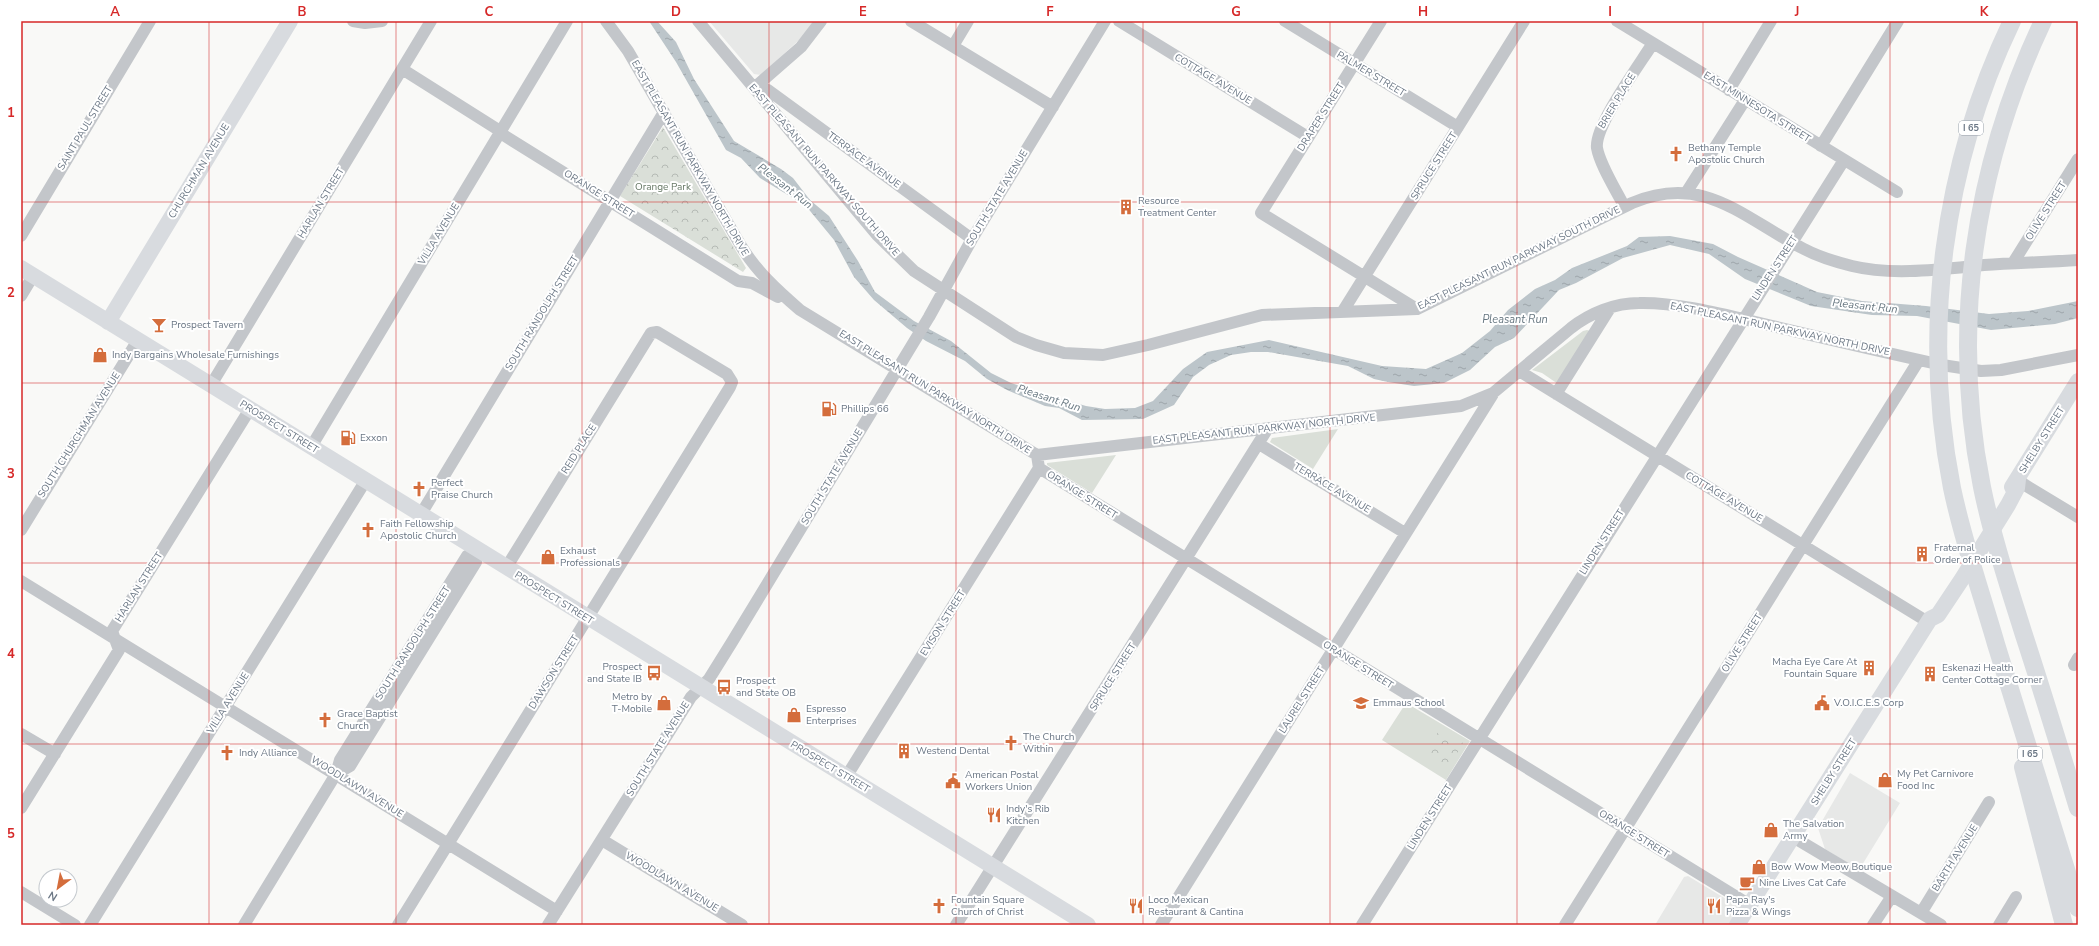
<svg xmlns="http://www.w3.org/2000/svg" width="2099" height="946" viewBox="0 0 2099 946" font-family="'Nunito Sans',sans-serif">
	<defs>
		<pattern id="park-crowns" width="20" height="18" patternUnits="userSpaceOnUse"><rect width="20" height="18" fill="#dadfd8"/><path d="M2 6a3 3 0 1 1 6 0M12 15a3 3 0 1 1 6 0" fill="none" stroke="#b5bab5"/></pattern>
		<pattern id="water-ripples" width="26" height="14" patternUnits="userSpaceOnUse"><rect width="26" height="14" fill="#bcc5ca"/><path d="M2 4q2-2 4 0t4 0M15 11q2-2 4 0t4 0" fill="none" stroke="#9da5aa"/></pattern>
	</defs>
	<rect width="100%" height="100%" fill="#f9f9f7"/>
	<path fill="#e7e8e7" d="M709,21H817L812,28L761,75L754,74Z
		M1850,773L1900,803L1859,870L1825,849L1818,828Z
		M1688,876L1741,908L1730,925H1655L1684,877Z"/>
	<path fill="#dadfd8" d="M1587,330L1590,331L1558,384L1542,373L1532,370L1583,331Z
		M1338,429L1313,469L1270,442L1272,438Z
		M1116,455L1092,493L1047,465V463Z
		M1408,704L1470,741L1446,780L1382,740L1404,706Z"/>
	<path fill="url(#park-crowns)" d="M663,127L746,268L743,272L620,196Z
		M1440,729L1463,743L1449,767L1425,753Z"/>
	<path fill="url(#water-ripples)" d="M649,21H657L676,42L694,79L734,141L781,169L793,178L810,200L829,216L858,261L875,292L914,321L951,341L991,373L1011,383L1038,392L1086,406L1105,409L1135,408L1153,401L1183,369L1207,352L1269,340L1382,366L1426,369L1462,353L1490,331L1508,310L1535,289L1555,280L1572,268L1627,246L1639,237L1670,236L1713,244L1738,257L1817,292L1862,301L1926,306L1989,314L2028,311L2078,301V318L2055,324L1991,330L1917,316L1872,315L1811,306L1745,279L1709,254L1670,245L1623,258L1576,283L1559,290L1514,338L1495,347L1470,370L1444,383L1414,386L1388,382L1374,379L1348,366L1268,352H1251L1231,355L1209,365L1193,377L1174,405L1143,419L1082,420L1059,408L1045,406L1007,390L987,379L965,361L926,341L907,328L874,300L854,277L834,240L806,206L760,178L741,158L726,150L676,62Z"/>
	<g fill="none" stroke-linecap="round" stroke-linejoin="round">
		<path stroke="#c3c6ca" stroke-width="12" d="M353,21L365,23L382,21
			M606,21L628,51L741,246C757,272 777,290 800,310L1037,455L1461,406L1493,393L1571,328C1590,313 1615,303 1639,303C1677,302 1726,315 1764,324C1823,338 1883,352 1942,365L1981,371L2001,370L2078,355
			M698,21L877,235L914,271L1016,337L1036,345L1064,353L1103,355L1148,345L1262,315L1417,309L1632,203C1704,172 1744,219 1804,249C1819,257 1836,262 1852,266C1893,276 1943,269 1984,265C2016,263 2047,262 2078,260
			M911,21L1053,107
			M1119,21L1308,137
			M1285,21L1458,127
			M1381,21L1261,213L1417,309
			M1617,21L1897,192
			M953,46L968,21
			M402,69L497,129L505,136L738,281L752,283L778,297
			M754,88L768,90L972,239
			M754,88L801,47L821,21
			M1729,90L1771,21
			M1821,146L1898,21
			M1686,193L1745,100
			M1624,206C1616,190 1600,165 1597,148C1594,126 1640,64 1653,43
			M21,236L150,21
			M2013,263L2078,159
			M21,296L33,276
			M1343,311L1524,21
			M1519,371L1928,622
			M211,385L431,21
			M1556,394L1610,308
			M1259,444L1405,533
			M311,447L567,21
			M1037,455L1039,468L1750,905
			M2018,479L2025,485L2078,517
			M421,514L664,112
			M21,530L138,340
			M21,581L557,911
			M2074,665L2078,658
			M21,734L55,754
			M336,774L350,766L476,562L477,550
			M846,777L1039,468
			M21,808L119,650L112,631L250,409
			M1793,837L1941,925
			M602,840L742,925
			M21,892L75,925
			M1921,913L1989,802
			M90,925L366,480
			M244,925L336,774L340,760L467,556L477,550
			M398,925L730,387L732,382L727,374L657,332L651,333L506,568
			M548,925L691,697L709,679L732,642L929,317L972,239L1105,21
			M956,925L1268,428
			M1161,925L1493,394
			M1362,925L1844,160
			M1565,925L1919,360
			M1873,925L1892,896
			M1999,925L2016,897"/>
		<path stroke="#d8dbdf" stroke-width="16" d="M21,268L1088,925
			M108,322L290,21
			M2012,487L2078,381
			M1737,925L1923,630L1930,619L1938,615L1962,579L2008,505L2017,488L2018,479"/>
		<path stroke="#d8dbdf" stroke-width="18" d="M2012,21C1943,165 1921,331 1952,488C1963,541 1981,592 1996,644C2023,732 2051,820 2078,908
			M2043,21C1974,168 1950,327 1982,487C1992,536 2008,584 2023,632C2042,690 2060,749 2078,808
			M2023,767L2064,925"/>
	</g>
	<path fill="none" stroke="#d62828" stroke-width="1" stroke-opacity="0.55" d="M209,21V925M396,21V925M582,21V925M769,21V925M956,21V925M1143,21V925M1330,21V925M1517,21V925M1703,21V925M1890,21V925M21,202H2078M21,383H2078M21,563H2078M21,744H2078"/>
	<defs>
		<g id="church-bare" transform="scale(1.2)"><path d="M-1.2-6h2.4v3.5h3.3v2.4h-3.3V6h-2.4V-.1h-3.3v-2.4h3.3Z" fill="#d46d3c" stroke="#fff" stroke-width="2.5" paint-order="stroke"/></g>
		<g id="building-bare" transform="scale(1.2)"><path d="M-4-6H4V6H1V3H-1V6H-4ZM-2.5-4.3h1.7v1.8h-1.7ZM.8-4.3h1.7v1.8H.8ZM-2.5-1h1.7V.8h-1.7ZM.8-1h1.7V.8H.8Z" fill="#d46d3c" stroke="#fff" stroke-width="2.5" paint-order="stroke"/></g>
		<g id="bar-bare" transform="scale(1.2)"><path d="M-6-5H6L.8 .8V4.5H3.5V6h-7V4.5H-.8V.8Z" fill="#d46d3c" stroke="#fff" stroke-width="2.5" paint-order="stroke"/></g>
		<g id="shop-bare" transform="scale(1.2)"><path d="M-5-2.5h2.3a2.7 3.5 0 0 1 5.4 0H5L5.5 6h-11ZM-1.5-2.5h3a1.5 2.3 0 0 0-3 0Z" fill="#d46d3c" stroke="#fff" stroke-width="2.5" paint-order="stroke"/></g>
		<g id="fuel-bare" transform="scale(1.2)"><path d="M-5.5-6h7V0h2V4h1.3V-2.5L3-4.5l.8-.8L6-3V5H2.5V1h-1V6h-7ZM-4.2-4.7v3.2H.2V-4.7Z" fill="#d46d3c" stroke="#fff" stroke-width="2.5" paint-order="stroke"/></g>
		<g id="bus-bare" transform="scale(1.2)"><path d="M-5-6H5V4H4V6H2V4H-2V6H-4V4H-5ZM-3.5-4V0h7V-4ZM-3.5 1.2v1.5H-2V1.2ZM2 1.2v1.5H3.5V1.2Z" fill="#d46d3c" stroke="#fff" stroke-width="2.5" paint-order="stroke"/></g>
		<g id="school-bare" transform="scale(1.2)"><path d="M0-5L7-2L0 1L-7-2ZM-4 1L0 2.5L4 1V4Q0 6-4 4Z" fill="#d46d3c" stroke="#fff" stroke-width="2.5" paint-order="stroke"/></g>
		<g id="civic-bare" transform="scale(1.2)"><path d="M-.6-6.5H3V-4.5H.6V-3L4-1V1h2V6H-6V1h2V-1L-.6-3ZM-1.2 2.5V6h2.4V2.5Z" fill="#d46d3c" stroke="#fff" stroke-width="2.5" paint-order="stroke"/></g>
		<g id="restaurant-bare" transform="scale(1.2)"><path d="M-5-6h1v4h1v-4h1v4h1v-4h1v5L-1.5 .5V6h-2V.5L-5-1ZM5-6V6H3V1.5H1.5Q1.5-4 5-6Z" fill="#d46d3c" stroke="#fff" stroke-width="2.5" paint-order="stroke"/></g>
		<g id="cafe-bare" transform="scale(1.2)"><path d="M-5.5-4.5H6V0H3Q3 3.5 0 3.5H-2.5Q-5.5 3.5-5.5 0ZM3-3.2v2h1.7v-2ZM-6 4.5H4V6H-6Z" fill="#d46d3c" stroke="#fff" stroke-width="2.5" paint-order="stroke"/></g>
	</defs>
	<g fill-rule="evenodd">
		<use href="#church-bare" x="1676" y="154"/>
		<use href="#building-bare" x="1126" y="207"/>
		<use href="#bar-bare" x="159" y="325"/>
		<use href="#shop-bare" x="100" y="355"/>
		<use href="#fuel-bare" x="829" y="409"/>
		<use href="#fuel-bare" x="348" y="438"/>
		<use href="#church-bare" x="419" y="489"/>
		<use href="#church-bare" x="368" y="530"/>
		<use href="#building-bare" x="1922" y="554"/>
		<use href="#shop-bare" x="548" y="557"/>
		<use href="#building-bare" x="1869" y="668"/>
		<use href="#bus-bare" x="654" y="673"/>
		<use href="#building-bare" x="1930" y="674"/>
		<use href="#bus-bare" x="724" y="687"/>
		<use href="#shop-bare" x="664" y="703"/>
		<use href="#school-bare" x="1361" y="703"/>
		<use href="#civic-bare" x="1822" y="703"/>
		<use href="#shop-bare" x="794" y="715"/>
		<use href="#church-bare" x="325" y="720"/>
		<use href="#church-bare" x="1011" y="743"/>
		<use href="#building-bare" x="904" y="751"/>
		<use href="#church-bare" x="227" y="753"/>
		<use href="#shop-bare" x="1885" y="780"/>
		<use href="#civic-bare" x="953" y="781"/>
		<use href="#restaurant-bare" x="994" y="815"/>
		<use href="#shop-bare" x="1771" y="830"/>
		<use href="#shop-bare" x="1759" y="867"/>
		<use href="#cafe-bare" x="1747" y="883"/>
		<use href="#church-bare" x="939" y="906"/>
		<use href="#restaurant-bare" x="1136" y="906"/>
		<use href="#restaurant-bare" x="1714" y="906"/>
	</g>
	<g text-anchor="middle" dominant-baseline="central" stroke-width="4" stroke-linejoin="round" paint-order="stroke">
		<g fill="#fff" stroke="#97a0aa" stroke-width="1">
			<rect x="1959" y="121" width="24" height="14" rx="3"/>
			<rect x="2018" y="747" width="24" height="14" rx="3"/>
		</g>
		<g font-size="9" font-weight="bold" fill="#6b7785">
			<text x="1971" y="128">I 65</text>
			<text x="2030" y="754">I 65</text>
		</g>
		<g font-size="10" fill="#6b7785" stroke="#fff">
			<text transform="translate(1371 74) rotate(31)">PALMER STREET</text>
			<text transform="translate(1213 79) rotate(31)">COTTAGE AVENUE</text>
			<text transform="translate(1617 101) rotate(-59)">BRIER PLACE</text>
			<text transform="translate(1757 107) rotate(32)">EAST MINNESOTA STREET</text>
			<text transform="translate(1321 117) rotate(-58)">DRAPER STREET</text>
			<text transform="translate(85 128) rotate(-59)">SAINT PAUL STREET</text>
			<text transform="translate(690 158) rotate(60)">EAST PLEASANT RUN PARKWAY NORTH DRIVE</text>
			<text transform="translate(864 160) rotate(36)">TERRACE AVENUE</text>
			<text transform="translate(1434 166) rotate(-58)">SPRUCE STREET</text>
			<text transform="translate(824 170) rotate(49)">EAST PLEASANT RUN PARKWAY SOUTH DRIVE</text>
			<text transform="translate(199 171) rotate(-59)">CHURCHMAN AVENUE</text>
			<text transform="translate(599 194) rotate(32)">ORANGE STREET</text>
			<text transform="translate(997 198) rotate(-59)">SOUTH STATE AVENUE</text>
			<text transform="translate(321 203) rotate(-59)">HARLAN STREET</text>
			<text transform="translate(2046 211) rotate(-58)">OLIVE STREET</text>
			<text transform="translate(439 234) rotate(-59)">VILLA AVENUE</text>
			<text transform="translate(1519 258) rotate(-26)">EAST PLEASANT RUN PARKWAY SOUTH DRIVE</text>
			<text transform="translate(1775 268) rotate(-57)">LINDEN STREET</text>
			<text transform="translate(542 313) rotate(-59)">SOUTH RANDOLPH STREET</text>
			<text transform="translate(1780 329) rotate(12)">EAST PLEASANT RUN PARKWAY NORTH DRIVE</text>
			<text transform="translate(935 392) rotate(32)">EAST PLEASANT RUN PARKWAY NORTH DRIVE</text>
			<text transform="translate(279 427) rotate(32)">PROSPECT STREET</text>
			<text transform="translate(1264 429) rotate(-6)">EAST PLEASANT RUN PARKWAY NORTH DRIVE</text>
			<text transform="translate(79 435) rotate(-58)">SOUTH CHURCHMAN AVENUE</text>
			<text transform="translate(2042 440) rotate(-58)">SHELBY STREET</text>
			<text transform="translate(579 449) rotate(-58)">REID PLACE</text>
			<text transform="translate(832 477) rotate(-59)">SOUTH STATE AVENUE</text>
			<text transform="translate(1332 488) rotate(31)">TERRACE AVENUE</text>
			<text transform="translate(1082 495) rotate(32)">ORANGE STREET</text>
			<text transform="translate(1724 497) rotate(31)">COTTAGE AVENUE</text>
			<text transform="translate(1602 542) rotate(-58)">LINDEN STREET</text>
			<text transform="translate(139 587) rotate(-58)">HARLAN STREET</text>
			<text transform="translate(554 598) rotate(32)">PROSPECT STREET</text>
			<text transform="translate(943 623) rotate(-58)">EVISON STREET</text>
			<text transform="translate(413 643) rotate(-58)">SOUTH RANDOLPH STREET</text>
			<text transform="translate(1742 643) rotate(-58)">OLIVE STREET</text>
			<text transform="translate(1358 665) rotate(32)">ORANGE STREET</text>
			<text transform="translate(554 672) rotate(-58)">DAWSON STREET</text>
			<text transform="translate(1113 677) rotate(-58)">SPRUCE STREET</text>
			<text transform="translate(1302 700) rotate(-58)">LAUREL STREET</text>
			<text transform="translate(228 703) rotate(-58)">VILLA AVENUE</text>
			<text transform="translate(658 749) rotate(-58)">SOUTH STATE AVENUE</text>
			<text transform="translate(830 767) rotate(31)">PROSPECT STREET</text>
			<text transform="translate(1834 772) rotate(-58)">SHELBY STREET</text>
			<text transform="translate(357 787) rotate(32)">WOODLAWN AVENUE</text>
			<text transform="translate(1430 817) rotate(-58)">LINDEN STREET</text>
			<text transform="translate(1634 834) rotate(32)">ORANGE STREET</text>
			<text transform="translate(1955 858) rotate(-58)">BARTH AVENUE</text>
			<text transform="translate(672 882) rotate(31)">WOODLAWN AVENUE</text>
		</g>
		<g font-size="10" fill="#6b7785" stroke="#fff" text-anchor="start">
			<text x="1688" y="148">Bethany Temple<tspan x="1688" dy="12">Apostolic Church</tspan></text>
			<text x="1138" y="201">Resource<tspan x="1138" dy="12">Treatment Center</tspan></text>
			<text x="171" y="325">Prospect Tavern</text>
			<text x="112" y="355">Indy Bargains Wholesale Furnishings</text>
			<text x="841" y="409">Phillips 66</text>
			<text x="360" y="438">Exxon</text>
			<text x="431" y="483">Perfect<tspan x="431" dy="12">Praise Church</tspan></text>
			<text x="380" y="524">Faith Fellowship<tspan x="380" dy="12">Apostolic Church</tspan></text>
			<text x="1934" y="548">Fraternal<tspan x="1934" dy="12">Order of Police</tspan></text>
			<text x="560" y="551">Exhaust<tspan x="560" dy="12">Professionals</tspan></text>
			<text x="1857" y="662" text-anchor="end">Macha Eye Care At<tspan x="1857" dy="12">Fountain Square</tspan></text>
			<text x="642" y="667" text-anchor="end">Prospect<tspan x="642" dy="12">and State IB</tspan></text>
			<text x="1942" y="668">Eskenazi Health<tspan x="1942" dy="12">Center Cottage Corner</tspan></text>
			<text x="736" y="681">Prospect<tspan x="736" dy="12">and State OB</tspan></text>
			<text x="652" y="697" text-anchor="end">Metro by<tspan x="652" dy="12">T-Mobile</tspan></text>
			<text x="1373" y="703">Emmaus School</text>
			<text x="1834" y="703">V.O.I.C.E.S Corp</text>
			<text x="806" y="709">Espresso<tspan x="806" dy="12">Enterprises</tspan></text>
			<text x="337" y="714">Grace Baptist<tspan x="337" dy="12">Church</tspan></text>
			<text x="1023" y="737">The Church<tspan x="1023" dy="12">Within</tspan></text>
			<text x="916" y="751">Westend Dental</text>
			<text x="239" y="753">Indy Alliance</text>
			<text x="1897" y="774">My Pet Carnivore<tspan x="1897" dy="12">Food Inc</tspan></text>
			<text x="965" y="775">American Postal<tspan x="965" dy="12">Workers Union</tspan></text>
			<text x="1006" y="809">Indy's Rib<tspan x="1006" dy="12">Kitchen</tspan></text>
			<text x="1783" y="824">The Salvation<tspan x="1783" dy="12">Army</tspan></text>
			<text x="1771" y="867">Bow Wow Meow Boutique</text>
			<text x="1759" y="883">Nine Lives Cat Cafe</text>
			<text x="951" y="900">Fountain Square<tspan x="951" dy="12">Church of Christ</tspan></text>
			<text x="1148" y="900">Loco Mexican<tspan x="1148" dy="12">Restaurant &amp; Cantina</tspan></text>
			<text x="1726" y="900">Papa Ray's<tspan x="1726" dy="12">Pizza &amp; Wings</tspan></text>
		</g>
		<g font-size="10" fill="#667865" stroke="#fff">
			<text x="663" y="187">Orange Park</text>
		</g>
		<g font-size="11" font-style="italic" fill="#677780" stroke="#fff">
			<text transform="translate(785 186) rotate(38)">Pleasant Run</text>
			<text transform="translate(1865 306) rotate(6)">Pleasant Run</text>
			<text x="1515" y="319">Pleasant Run</text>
			<text transform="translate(1049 398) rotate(18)">Pleasant Run</text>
		</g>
	</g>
	<rect width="2099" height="946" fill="none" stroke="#ffffff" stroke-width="44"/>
	<g transform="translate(58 888) rotate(212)"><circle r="19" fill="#ffffff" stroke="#c4c9ce"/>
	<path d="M0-3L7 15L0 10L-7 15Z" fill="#d46d3c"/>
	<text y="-6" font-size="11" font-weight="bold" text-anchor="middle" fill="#6b7785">N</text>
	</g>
	<rect x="22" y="22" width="2055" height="902" fill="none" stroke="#d62828" stroke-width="1.5"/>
	<g font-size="13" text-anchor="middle" font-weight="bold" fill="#d62828">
		<text x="115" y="16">A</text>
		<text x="302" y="16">B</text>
		<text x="489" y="16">C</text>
		<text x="676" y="16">D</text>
		<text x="863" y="16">E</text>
		<text x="1050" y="16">F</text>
		<text x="1236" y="16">G</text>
		<text x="1423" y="16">H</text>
		<text x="1610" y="16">I</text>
		<text x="1797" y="16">J</text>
		<text x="1984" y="16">K</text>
		<text x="11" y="117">1</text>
		<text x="11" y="297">2</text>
		<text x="11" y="478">3</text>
		<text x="11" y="658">4</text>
		<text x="11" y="838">5</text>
	</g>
</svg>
